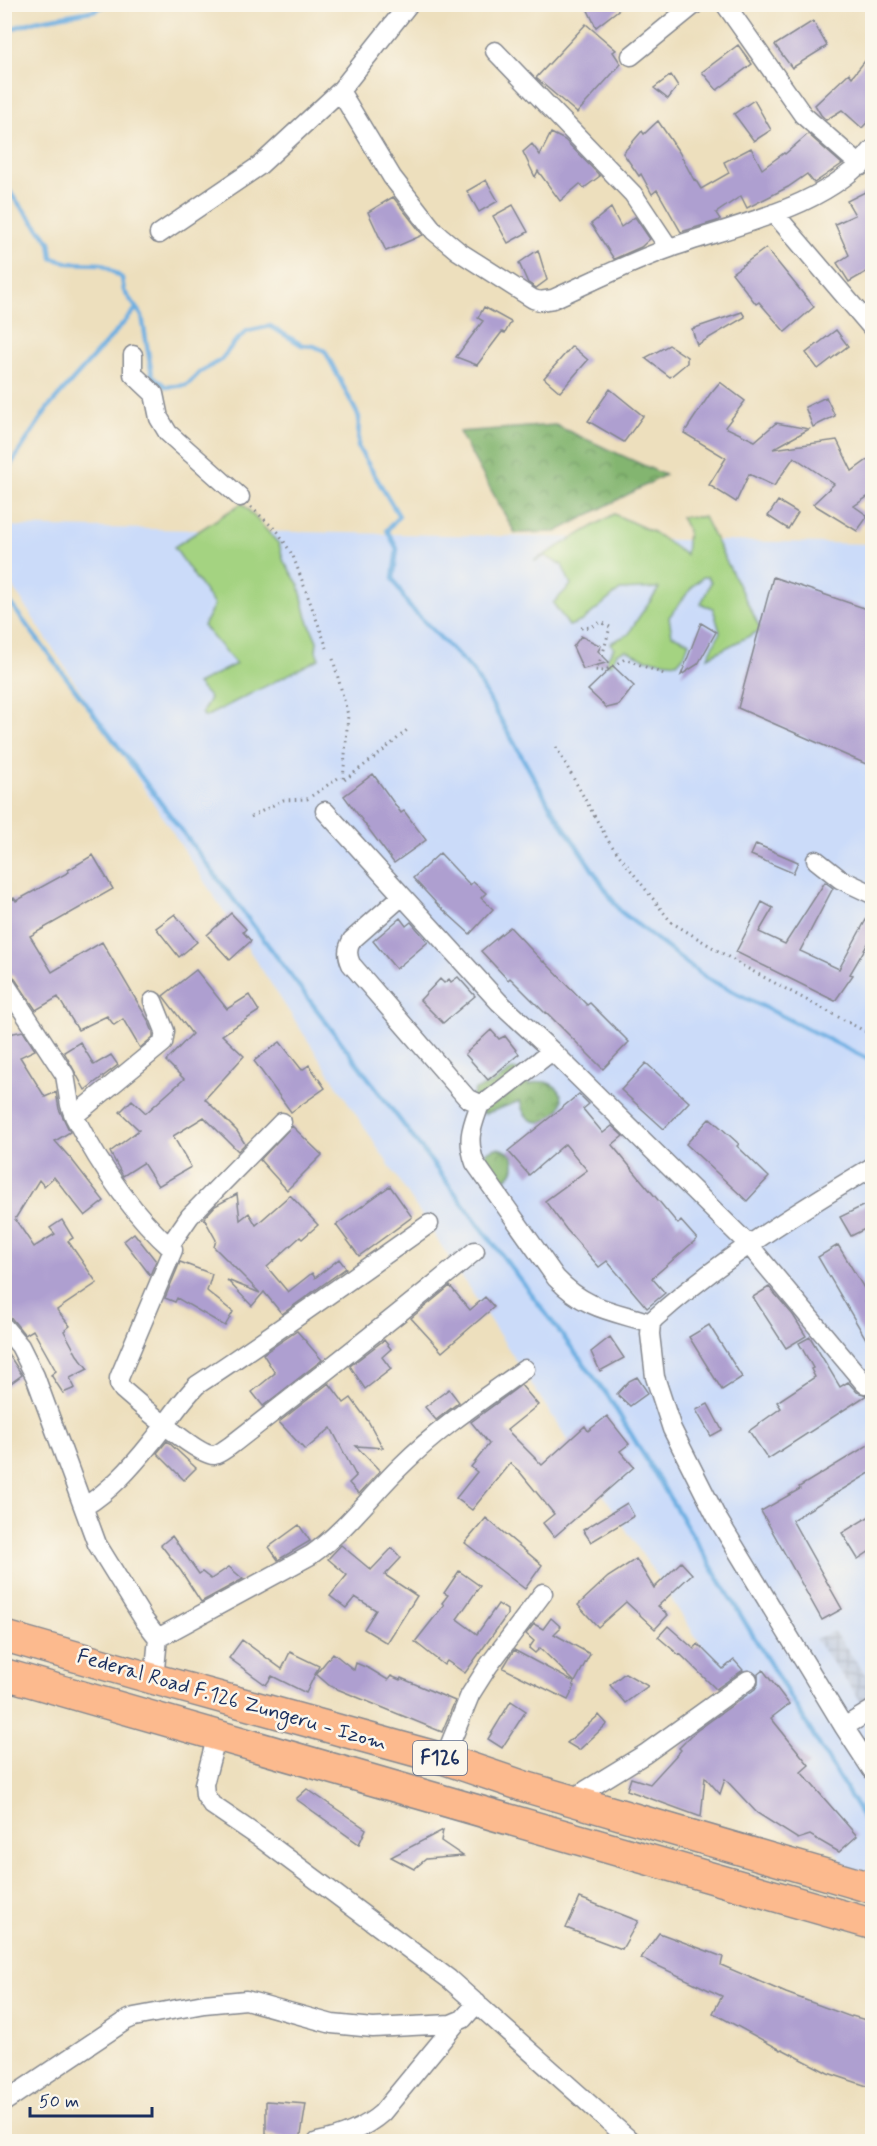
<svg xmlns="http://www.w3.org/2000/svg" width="877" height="2146" viewBox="0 0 877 2146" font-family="Mynerve,sans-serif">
	<defs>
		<pattern id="industrial-grid" width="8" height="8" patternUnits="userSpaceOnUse" patternTransform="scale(1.5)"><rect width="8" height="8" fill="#b7c5de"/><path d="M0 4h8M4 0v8" fill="none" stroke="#94a0b7"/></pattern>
		<pattern id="forest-crowns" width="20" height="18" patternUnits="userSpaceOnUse" patternTransform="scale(1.5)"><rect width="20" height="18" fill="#83b56f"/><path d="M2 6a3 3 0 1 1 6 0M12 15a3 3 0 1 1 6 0" fill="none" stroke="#6a945e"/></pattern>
	</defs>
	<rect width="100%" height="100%" fill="#fbf7ec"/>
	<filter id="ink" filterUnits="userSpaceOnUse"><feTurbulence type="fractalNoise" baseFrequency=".0167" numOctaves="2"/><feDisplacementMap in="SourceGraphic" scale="12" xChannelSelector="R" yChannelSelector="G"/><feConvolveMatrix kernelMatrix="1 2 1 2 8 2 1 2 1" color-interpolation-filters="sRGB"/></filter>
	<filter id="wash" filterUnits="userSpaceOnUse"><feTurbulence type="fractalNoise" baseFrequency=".008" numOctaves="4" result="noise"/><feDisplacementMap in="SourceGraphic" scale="24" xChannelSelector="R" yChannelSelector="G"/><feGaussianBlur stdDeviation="1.35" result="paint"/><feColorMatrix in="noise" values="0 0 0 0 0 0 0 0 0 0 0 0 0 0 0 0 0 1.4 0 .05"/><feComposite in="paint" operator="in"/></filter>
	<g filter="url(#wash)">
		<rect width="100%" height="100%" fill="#eddfbd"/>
		<path fill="#cbdbf9" d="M5,526L872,544V1888L856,1883L5,575Z"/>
		<path fill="url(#industrial-grid)" d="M834,1631L872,1683V1697L863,1704L815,1639Z"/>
		<path fill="#a4d381" stroke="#608170" stroke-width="1.5" d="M242,503L279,544L284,562L299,585L307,618L317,641L316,651L319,659L205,717L202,713L210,698L197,684L236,664L203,626L214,605L174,547Z
			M614,514L653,532L686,555L688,531L681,517H704L761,630L708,657L720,632L713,608L701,604L711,582L708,577H703L693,586L669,617L672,635L689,642L685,654L677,663L645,659L626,650L617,653L611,665L604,663L614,648L610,643L629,634C636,618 649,605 659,588L620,590L582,621L569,626L553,603L571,585L562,565L545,556L534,561Z"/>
		<path fill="url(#forest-crowns)" stroke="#4f7266" stroke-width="1.5" d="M555,425L665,475L556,532L515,533L459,432Z
			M513,1069L532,1074L528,1086C536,1082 543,1080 551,1084C585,1101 530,1149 520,1101L485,1114L468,1105L475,1090L495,1082Z
			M496,1148C520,1149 520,1179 497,1181L481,1162L486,1152Z"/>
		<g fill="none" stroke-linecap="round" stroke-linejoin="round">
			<path stroke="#6caee1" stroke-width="4.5" d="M4,31L36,21L96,10L106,4
				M4,182L14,198L50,242L52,258L69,263L102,264L122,278L124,291L142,316L152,375L166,387L187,385L200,372L221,360L234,343L247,331L270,326L302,345L314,346L325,351L359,417L358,447L399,516L387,530L397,549L393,579L409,606L473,671L550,806L620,911L706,978L872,1061
				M4,475L47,409L136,309
				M4,595L608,1396L872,1832"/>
		</g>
		<g id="blocks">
			<path fill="#ae9fd0" d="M585,4H626L596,27Z
				M813,21L827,46L792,68L775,45Z
				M586,24L616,50L613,52L621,64L577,113L536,78Z
				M738,45L752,64L717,90L702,72Z
				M873,51V116L862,128L842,110L826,120L821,115L815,105L849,73L852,77Z
				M671,75L678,86L668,99L654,88Z
				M754,100L771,130L754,141L734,114Z
				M658,121L679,152L694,180L695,179L701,189L729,173L724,162L751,148L762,169L784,153L785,154L808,134L842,164L814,183L807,174L788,187L747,208L741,196L716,213L720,219L717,221L681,232L657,190L652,194L641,174L639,176L623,153L642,131L644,134Z
				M551,133L565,140L600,176L584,188L580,184L560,201L538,171L535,177L523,152L532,144L540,155Z
				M486,180L498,201L479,212L467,191Z
				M873,188V268L849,282L837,263L849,255L835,224L855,215L847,201Z
				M393,197L423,235L386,251L368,212Z
				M513,205L528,232L508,243L493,216Z
				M611,208L621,227L635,217L650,239L641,247L614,259L591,224Z
				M766,248L814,307L785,332L759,302L756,304L732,273Z
				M538,250L547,280L536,288L528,283L519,263Z
				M484,307L511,322L505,333L502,332L477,365L456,357L483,321L478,318Z
				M742,312L745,317L697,345L692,329Z
				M836,330L848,346L818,369L806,353Z
				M669,345L687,357V363L670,377L645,358Z
				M572,346L588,360L560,392L544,378Z
				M720,382L745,401L725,427L755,441L776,423L809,429L773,449L837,440L852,471L873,456V493L854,506L868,516L857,531L813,504L834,484L794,457L774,486L749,474L736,502L709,485L726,458L684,433L710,394Z
				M610,389L643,416L624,442L588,421Z
				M826,397L835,416L813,427L805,407Z
				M778,501L798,513L788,529L768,516Z
				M773,577L873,611V767L738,708Z
				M701,623L716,632L698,664L681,675Z
				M581,636L601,646L598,651L609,662L583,669L573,647Z
				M613,666L634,686L619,705L607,708L588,690Z
				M373,774L401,813L404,811L426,840L394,863L344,796Z
				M756,844L798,862L793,873L751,855Z
				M440,853L470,885L473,882L486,893L481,898L493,909L470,934L437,904L413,878Z
				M93,855L113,889L30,936L52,972L102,942L148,1020L153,1032V1037L140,1048L123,1019L114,1025L107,1016L78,1030L58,997L36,1010L13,976L4,968V904L14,898L16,901L69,872L68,870Z
				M825,882L833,888L800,951L839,969L873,907V935L850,974L853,975L835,1001L736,952L762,902L773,908L759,932L785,944Z
				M231,913L246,929L243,932L251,941L230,960L207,935Z
				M175,914L197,942L179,957L156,928Z
				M400,918L406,926L411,922L428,942L396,969L373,941Z
				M510,927L543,962L544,961L587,1005L590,1003L629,1042L603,1069L546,1012L545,1013L510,978L508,980L481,951Z
				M196,970L227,1009L249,995L259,1011L222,1035L244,1056L205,1099L237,1131L245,1144L238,1151L204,1117L173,1136L191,1167L158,1186L143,1163L123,1176L110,1152L139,1130L120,1112L132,1100L146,1113L184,1079L166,1061L192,1034L163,996Z
				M458,977L475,996L443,1023L420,1000L440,979L444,983L449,979L451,982Z
				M491,1030L499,1039L505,1036L519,1054L488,1080L465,1054Z
				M23,1031L35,1050L20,1057L45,1097L56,1092L59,1109L70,1132L55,1141L72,1160L104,1201L85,1216L54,1177L44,1186L39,1180L15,1219L34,1247L55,1234L50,1228L62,1220L73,1238L68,1241L97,1283L57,1310L70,1326L64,1331L77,1355L88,1369L70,1378L75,1388L63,1393L51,1375L56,1371L33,1330L25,1335L12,1319L4,1316V1035Z
				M80,1042L94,1065L111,1055L118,1065L85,1090L64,1052Z
				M280,1042L302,1070L309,1065L325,1088L291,1112L254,1061Z
				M646,1063L689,1102L664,1129L621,1090Z
				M579,1094L589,1104L583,1109L603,1133L612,1126L623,1136L612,1145L678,1224L681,1221L697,1239L652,1278L665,1293L647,1308L607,1261L599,1267L566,1229L545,1201L587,1170L565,1144L529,1175L508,1151Z
				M710,1118L739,1144L737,1146L769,1177L747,1201L686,1144Z
				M292,1126L322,1155L287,1190L260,1160Z
				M390,1186L412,1217L359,1256L336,1225Z
				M237,1194L240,1220L249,1213L256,1225L290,1195L318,1225L302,1239L300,1237L267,1267L288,1292L312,1273L315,1278L339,1259L346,1268L282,1314L264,1292L252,1306L227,1280L260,1293L214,1247L216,1240L204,1218L215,1206Z
				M873,1201V1225L851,1236L840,1217Z
				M134,1233L156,1261L150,1275L124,1241Z
				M838,1245L870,1298L865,1301L873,1315V1351L818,1257Z
				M180,1262L212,1274L207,1291L233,1312L225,1326L177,1298L175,1302L165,1298Z
				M450,1286L470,1310L485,1297L494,1307L442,1352L411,1318Z
				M769,1287L793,1315L806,1336L786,1348L753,1297Z
				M709,1325L742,1377L722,1390L689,1337Z
				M297,1331L322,1360L263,1406L252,1392L275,1373L263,1354Z
				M610,1337L624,1358L600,1371L591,1352Z
				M810,1337L840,1387L848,1382L857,1392L867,1395L768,1459L749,1431L781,1408L777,1402L815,1377L811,1369L813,1368L799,1343Z
				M384,1340L391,1349L382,1357L391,1369L365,1389L350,1366Z
				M4,1345L7,1348L5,1349L22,1375L4,1388Z
				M637,1377L648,1393L630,1406L617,1394L629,1381Z
				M329,1383L344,1403L351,1398L368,1421L383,1448L356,1446L380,1471L359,1494L349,1483L356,1476L331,1428L305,1450L279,1422Z
				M521,1385L538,1405L507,1430L542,1465L585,1426L588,1431L607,1416L629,1444L620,1451L634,1467L554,1537L543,1523L554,1514L519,1471L510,1463L472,1510L456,1498L477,1472L471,1467L489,1444L471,1422Z
				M449,1389L459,1402L436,1420L425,1407Z
				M708,1404L722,1430L711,1436L696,1410Z
				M167,1441L196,1468L184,1480L157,1453Z
				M873,1442V1471L792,1520L842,1609L822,1620L761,1511L800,1489L799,1487Z
				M627,1503L634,1516L591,1542L583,1530Z
				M873,1514V1549L858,1559L842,1533Z
				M486,1518L542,1565L525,1589L465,1543Z
				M299,1525L310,1541L278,1560L269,1547Z
				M172,1536L199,1574L202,1572L211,1579L229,1567L243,1579L201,1602L181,1571L161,1545Z
				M341,1545L371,1570L392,1548L401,1558L385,1575L417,1596L387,1643L364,1629L376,1610L355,1597L346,1608L330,1596L347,1575L328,1559Z
				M636,1559L654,1588L681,1562L692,1574L658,1606L668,1615L655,1629L626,1602L598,1627L578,1605L608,1577Z
				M459,1571L480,1586L457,1619L477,1634L498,1604L507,1610V1615L465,1673L447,1661L444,1665L415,1642L444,1605L442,1603L448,1595L444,1593Z
				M551,1618L561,1627L554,1634L590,1654L575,1682L540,1648L535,1653L529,1648L534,1641L526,1634L534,1624L543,1629Z
				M668,1626L694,1649L698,1644L723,1669L734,1660L743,1670L716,1689L680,1654L679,1655L658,1637Z
				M242,1640L282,1669L290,1652L319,1666L306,1693L272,1676L266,1685L229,1658Z
				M514,1650L574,1682L573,1685L575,1686L568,1700L503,1668Z
				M333,1653L354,1670L356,1663L370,1669L388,1680L391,1676L400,1680L401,1678L455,1701L442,1732L330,1686L316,1674Z
				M763,1670L789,1704L771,1718L809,1765L801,1772L857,1836L839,1852L810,1835L798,1839L757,1813L725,1779L720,1794L705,1777L701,1817L627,1790L631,1778L650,1784L681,1750L679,1748L695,1732L755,1689L758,1684V1674Z
				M625,1673L648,1686L625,1703L610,1685Z
				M511,1701L526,1711L502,1748L488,1739Z
				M599,1715L607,1724L579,1750L567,1743Z
				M307,1789L366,1829L359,1844L296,1799Z
				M443,1830L441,1841L463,1856L426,1859L414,1869L391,1857Z
				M580,1898L638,1921L622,1949L566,1928Z
				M659,1933L723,1957L721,1965L786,1993L851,2017L852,2016L873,2022V2088L828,2073L782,2049L781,2050L713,2013L722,1996L641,1958Z
				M266,2101L306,2104L300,2141L266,2134Z"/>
		</g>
	</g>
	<g filter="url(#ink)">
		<use href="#blocks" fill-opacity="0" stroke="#84878e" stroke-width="1.5"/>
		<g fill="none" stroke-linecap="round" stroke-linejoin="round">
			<g stroke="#84878e" stroke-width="21">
				<path id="minor" d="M725,4L803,115L861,166
					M495,51L633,194L669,248
					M631,56L695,4
					M340,91L392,177L434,231L458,251L533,299L540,301L553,299C591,282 630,262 670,248C734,225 829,207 872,150
					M774,213L872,328
					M159,234L259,166L340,91L409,4
					M133,355V374L154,394L159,418L168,433L240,497
					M325,811L499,1002L552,1051L749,1245L865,1384
					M816,860L840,879L872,894
					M402,896L352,940C347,949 347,955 351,964L467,1098L480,1104L489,1100L552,1051
					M4,982L65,1075L70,1105L74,1116C100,1166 131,1213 173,1250
					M480,1104C472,1127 466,1138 475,1163L556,1278C585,1309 612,1311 651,1323
					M74,1116L163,1043L165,1031L153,1001
					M282,1122L190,1216L170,1245L173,1250L119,1378V1384L123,1390C137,1402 198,1456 214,1455C220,1454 225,1449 230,1446C312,1382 395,1318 475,1251
					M872,1167C797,1212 721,1259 655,1318L651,1323L650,1334L655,1377L672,1429L716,1516L844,1727L872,1770
					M4,1327L20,1346L35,1376L97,1544L144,1620L158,1638L154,1679
					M84,1507C111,1490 131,1468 151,1443C167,1424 179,1403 197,1385C276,1333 352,1278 429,1224
					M158,1638L311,1555C347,1529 371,1495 402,1465C439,1428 483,1399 525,1369
					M844,1727L872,1710
					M217,1735L204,1784L205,1795L212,1805L259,1837L449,1979L632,2142
					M444,1759L470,1695L489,1665L543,1593
					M570,1800L645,1754L748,1680
					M4,2102L125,2021L134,2017L204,2004L246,2000L332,2024L373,2028L451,2024L463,2019L477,2003
					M317,2142C340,2138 365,2128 382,2113L457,2022"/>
			</g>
			<g stroke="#84878e" stroke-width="33">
				<path id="primary" d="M4,1636L154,1679L444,1759L526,1787L872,1888
					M4,1674L872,1924"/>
			</g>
			<path stroke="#84878e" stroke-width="3" stroke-dasharray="1.5 4.5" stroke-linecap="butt" d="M251,507L278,532L293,556L327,648
				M581,628L591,627L601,622L610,627L602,657L595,670L604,671L625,659L664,674
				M333,659L348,715L343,781L382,752L407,730
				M556,747L609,842L671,922L743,966L872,1035
				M251,817L283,800L307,799L341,776"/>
			<use href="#minor" stroke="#fff" stroke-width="18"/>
			<use href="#primary" stroke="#fcba8e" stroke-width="30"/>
		</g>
	</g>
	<g text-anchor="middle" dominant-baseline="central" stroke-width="5" stroke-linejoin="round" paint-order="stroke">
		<rect fill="#fbf7ec" stroke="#5e6b89" stroke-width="1.5" x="413" y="1741" width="54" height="34" rx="4.5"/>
		<g font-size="20" font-weight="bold" fill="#1b2f5e">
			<text x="440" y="1758">F126</text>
		</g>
		<g font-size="21" fill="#1b2f5e" stroke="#fbf7ec">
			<text transform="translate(232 1700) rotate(16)">Federal Road F.126 Zungeru - Izom</text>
		</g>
	</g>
	<rect width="877" height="2146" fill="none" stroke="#fbf7ec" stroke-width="24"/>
	<path d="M30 2107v9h122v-9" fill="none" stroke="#1b2f5e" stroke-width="3"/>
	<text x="39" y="2107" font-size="18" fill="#1b2f5e" stroke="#fbf7ec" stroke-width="4.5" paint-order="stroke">50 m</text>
</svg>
